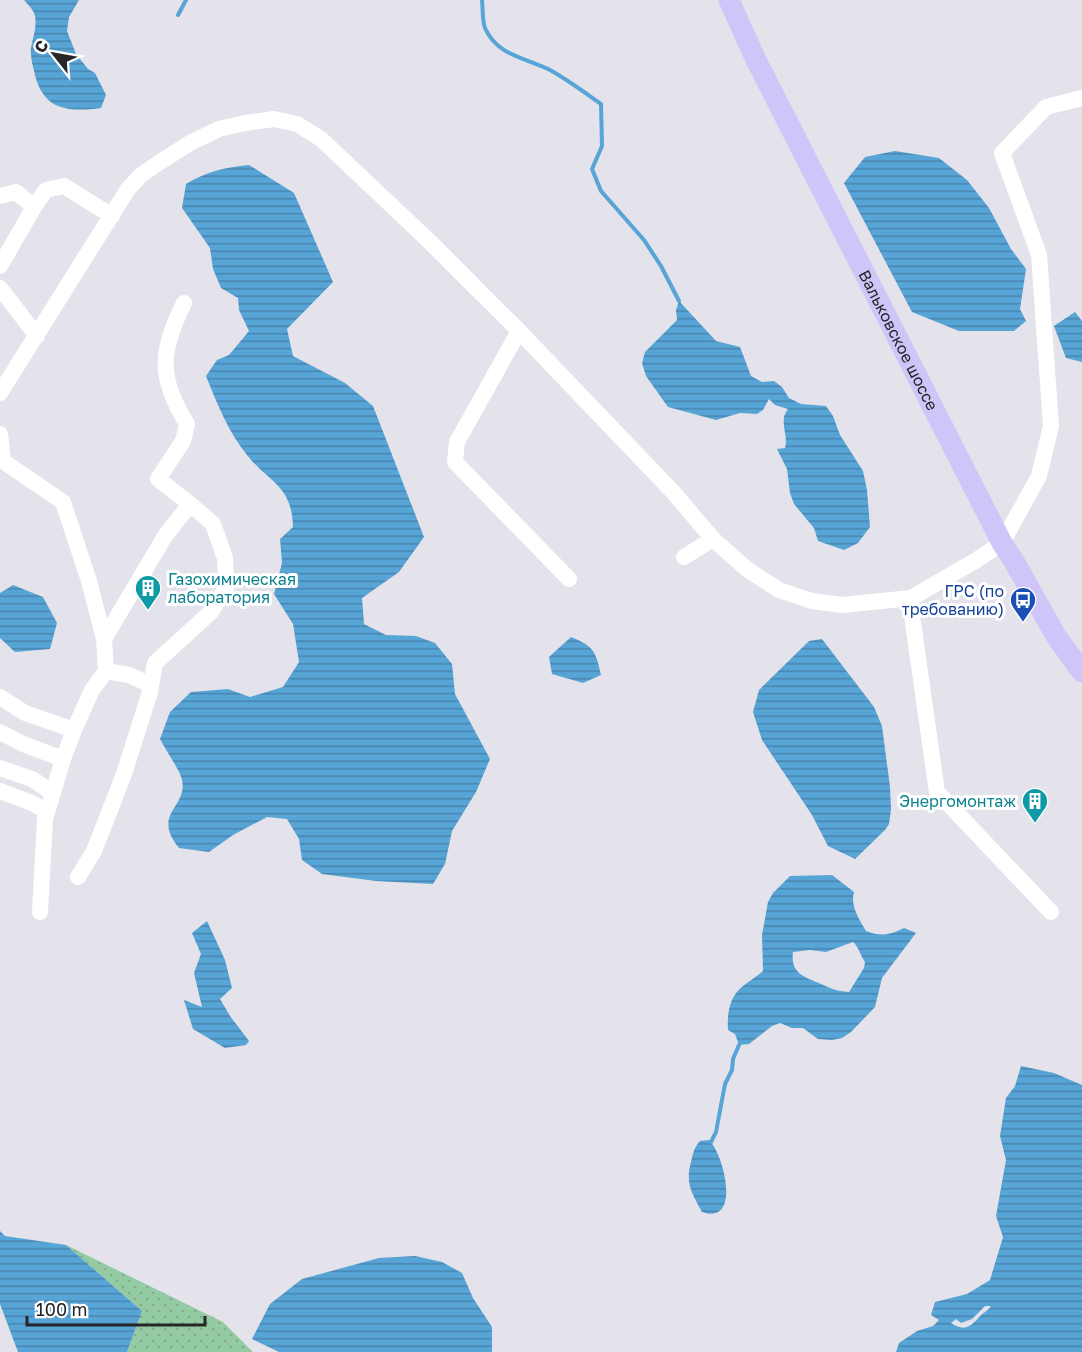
<svg xmlns="http://www.w3.org/2000/svg" width="1082" height="1352" viewBox="0 0 1082 1352" font-family="'Golos Text',sans-serif">
	<defs>
		<pattern id="grass-dots" width="8" height="8" patternUnits="userSpaceOnUse" patternTransform="scale(1.5)"><rect width="8" height="8" fill="#95cba3"/><path d="M2 2h.1M6 6h.1" fill="none" stroke="#80ae8c" stroke-width="1.8" stroke-linecap="round"/></pattern>
		<pattern id="water-rules" width="6" height="5" patternUnits="userSpaceOnUse" patternTransform="scale(1.5)"><rect width="6" height="5" fill="#57a4d6"/><path d="M0 2.5h6" fill="none" stroke="#4885ae"/></pattern>
	</defs>
	<rect width="100%" height="100%" fill="#e4e2ea"/>
	<path fill="url(#grass-dots)" d="M66,1245L223,1322L253,1352H127L142,1311Z"/>
	<path fill="url(#water-rules)" fill-rule="evenodd" d="M24,0H79L69,17L67,31L76,54L88,69L95,73L106,95L101,108C69,112 44,111 35,75C33,66 30,57 31,48C33,37 39,21 33,11C31,7 27,4 24,0Z
		M895,151L939,158L967,180L989,208L1011,249L1026,269L1020,309L1026,321L1014,331H959L912,312L844,183L865,157Z
		M249,165L294,193L333,282L287,329L293,356L345,383L373,406L424,537L399,572L362,598L364,624L386,635L416,636L435,643L452,664L455,694L490,759L476,792L452,831L445,864L433,884L376,881L322,874L302,860L299,839L287,819L267,817L233,835L209,852L179,848C151,813 188,808 182,780C181,772 165,749 160,739L170,712L191,692L228,689L250,697L283,687L299,662L293,624L274,594L282,563L280,539L293,527C292,485 269,483 247,455C228,432 217,403 206,376L217,360L229,355L249,331L239,310L238,298L221,288L213,269L210,248L182,208L186,184C206,172 225,167 249,165Z
		M679,301L716,341L740,347L751,376L762,382L774,381L782,387L789,398L801,404L826,406L833,416L840,435L863,471L867,490L870,527L858,543L844,550L818,541L814,528L794,504L790,493L787,469L777,449L785,448C789,435 778,421 788,409L775,405L769,399L763,410L757,414L740,413L716,420L668,407L646,376L642,363L645,352L677,320L676,310Z
		M1075,312L1082,321V362L1066,358L1054,326Z
		M13,585L43,597L57,623L50,649L15,652L0,638V593Z
		M571,637C594,646 596,652 601,675L583,683L552,674L549,657Z
		M822,639L874,707L882,726L890,787L891,809L889,824L885,830L855,859L828,846L812,815L762,740L753,712L759,690L809,641Z
		M832,875L854,892C850,906 859,919 866,931C881,937 890,935 904,928L916,933L882,978L875,1007L851,1032L842,1038L832,1040L818,1039L803,1028H792L780,1023L772,1026L749,1044L739,1045L735,1034L728,1030C727,1014 729,997 743,986C749,981 756,977 763,971L762,935L768,902L773,893L790,876ZM853,942C859,947 860,955 865,962L864,968L849,992C835,991 833,989 821,984C805,977 790,974 793,952L810,950L826,952Z
		M207,921L225,960L232,988L220,999L230,1016L249,1041L246,1045L225,1048L193,1029L184,1000L202,1007L194,973L201,954L192,933Z
		M1021,1066L1054,1073L1082,1085V1352H896L899,1343L917,1331L933,1326L939,1320L931,1315L935,1302L967,1294L990,1280L1003,1237L996,1216L1006,1160L1000,1136L1006,1098L1015,1086ZM985,1306H991C988,1311 984,1312 980,1316C971,1327 964,1332 951,1323L956,1319L961,1323L972,1319Z
		M709,1140C725,1156 741,1226 702,1212C692,1193 685,1184 691,1162C693,1153 694,1148 700,1141Z
		M0,1231L5,1236L66,1245L142,1311L127,1352H18L0,1304Z
		M415,1256L442,1262L462,1273L473,1298L492,1327V1352H279L252,1339L270,1304L302,1279L379,1258Z"/>
	<g fill="none" stroke-linecap="round" stroke-linejoin="round">
		<path stroke="#57a4d6" stroke-width="4" d="M482,0C483,8 482,20 485,28C497,56 527,58 550,70C568,80 584,92 601,104L602,146L592,169L601,191L644,240L661,266L679,301
			M178,15L186,0
			M711,1142L716,1132L725,1084L732,1070L733,1059L739,1045"/>
		<path stroke="#fff" stroke-width="16" d="M0,196L16,192L34,207L0,266
			M34,207L46,190L64,186L112,216
			M0,288L37,336
			M184,303C160,352 158,377 187,424L183,441L158,479L190,504
			M519,331L457,442L455,462L569,579
			M0,393L128,189L141,175L160,162L190,143L219,129L245,123L274,119L297,124L321,139L429,241L519,331L673,492L713,539L748,570L779,590L812,601L842,605L911,598L975,561L1002,543L1039,476L1051,426L1039,255L1002,153L1046,107L1082,98
			M0,434L3,461L63,502L89,581L104,639L106,671
			M684,557L713,539
			M911,598L912,616L937,792L1051,912
			M0,697L25,713L74,730L63,759L23,744L0,732
			M74,730L92,690L106,671L129,675L151,685
			M0,768L32,779L53,793
			M0,791L32,803L47,812
			M78,877L94,851L124,774L150,692L155,663L211,612L226,588L225,558L213,524L190,504L165,536L104,639
			M40,912L45,819L63,759"/>
		<path stroke="#d0c5f8" stroke-width="21" id="s1" d="M729,0L755,58L1002,543L1015,563L1056,636L1082,672"/>
	</g>
	<defs>
		<g id="building-pin" transform="scale(1.35)"><path d="M0 17L-7.5 6A9.5 9.5 0 1 1 7.5 6Z" fill="#0f9aa8" stroke="#fff"/><path d="M-4-6H4V6H1V3H-1V6H-4ZM-2.5-4.3h1.7v1.8h-1.7ZM.8-4.3h1.7v1.8H.8ZM-2.5-1h1.7V.8h-1.7ZM.8-1h1.7V.8H.8Z" fill="#fff"/></g>
		<g id="bus-pin" transform="scale(1.35)"><path d="M0 17L-7.5 6A9.5 9.5 0 1 1 7.5 6Z" fill="#1a4fb4" stroke="#fff"/><path d="M-5-6H5V4H4V6H2V4H-2V6H-4V4H-5ZM-3.5-4V0h7V-4ZM-3.5 1.2v1.5H-2V1.2ZM2 1.2v1.5H3.5V1.2Z" fill="#fff"/></g>
	</defs>
	<g fill-rule="evenodd">
		<use href="#building-pin" x="148" y="588"/>
		<use href="#bus-pin" x="1023" y="600"/>
		<use href="#building-pin" x="1035" y="801"/>
	</g>
	<g text-anchor="middle" dominant-baseline="central" stroke-width="6" stroke-linejoin="round" paint-order="stroke">
		<g font-size="16" fill="#262528" stroke="#fff">
			<text stroke="none"><textPath href="#s1" startOffset="380">Вальковское шоссе</textPath></text>
		</g>
		<g font-size="16" fill="#0d838f" stroke="#fff" text-anchor="start">
			<text x="168" y="579">Газохимическая<tspan x="168" dy="18">лаборатория</tspan></text>
			<text x="1016" y="801" text-anchor="end">Энергомонтаж</text>
		</g>
		<g font-size="16" fill="#164399" stroke="#fff" text-anchor="end">
			<text x="1004" y="591">ГРС (по<tspan x="1004" dy="18">требованию)</tspan></text>
		</g>
	</g>
	<g transform="translate(54 54) rotate(301)" stroke="#ffffff" stroke-width="4.5" paint-order="stroke">
	<path d="M0-4.5L10 22L0 15L-10 22Z" fill="#262528"/>
	<text y="-9" font-size="16" font-weight="bold" text-anchor="middle" fill="#262528">С</text>
	</g>
	<path d="M27 1316v9h178v-9" fill="none" stroke="#262528" stroke-width="3"/>
	<text x="36" y="1316" font-size="18" fill="#262528" stroke="#ffffff" stroke-width="4.5" paint-order="stroke">100 m</text>
</svg>
